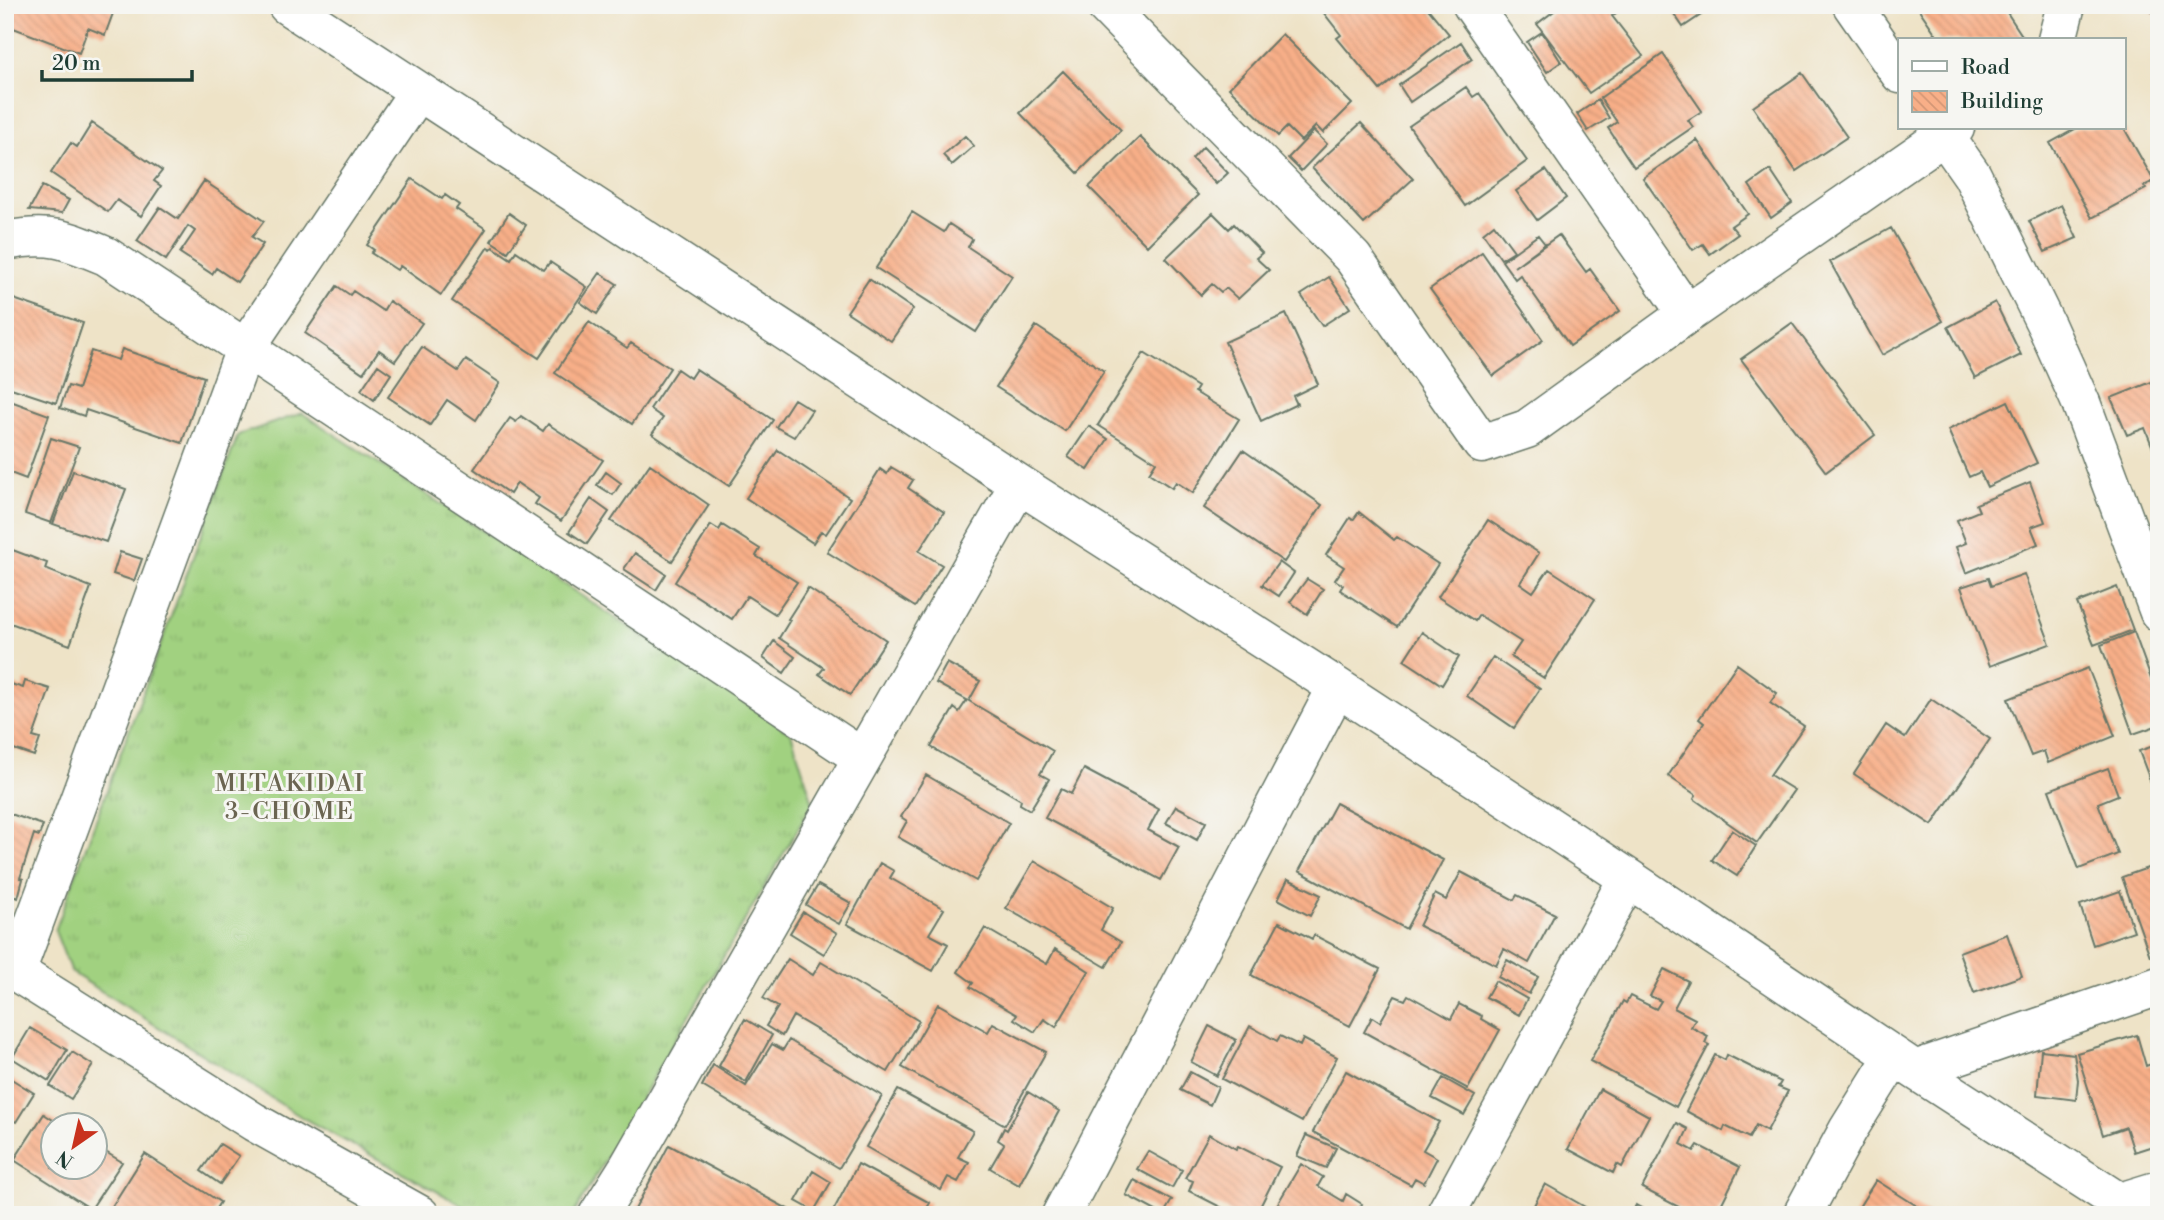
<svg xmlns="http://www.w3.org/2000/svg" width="2164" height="1220" viewBox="0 0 2164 1220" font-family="'Libre Bodoni',serif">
	<defs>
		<pattern id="grass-tufts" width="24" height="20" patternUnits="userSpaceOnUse" patternTransform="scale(1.75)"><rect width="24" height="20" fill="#a1d180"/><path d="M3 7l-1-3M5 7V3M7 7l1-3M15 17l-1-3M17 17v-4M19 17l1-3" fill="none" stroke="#8ab46f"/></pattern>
		<pattern id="building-back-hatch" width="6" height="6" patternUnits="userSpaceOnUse" patternTransform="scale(1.75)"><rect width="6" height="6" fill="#f8af88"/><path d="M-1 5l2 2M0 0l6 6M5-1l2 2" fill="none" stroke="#d49776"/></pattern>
	</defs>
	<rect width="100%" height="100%" fill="#f6f6f2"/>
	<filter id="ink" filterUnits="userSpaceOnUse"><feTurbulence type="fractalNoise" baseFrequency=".0143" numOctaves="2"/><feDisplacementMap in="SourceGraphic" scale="14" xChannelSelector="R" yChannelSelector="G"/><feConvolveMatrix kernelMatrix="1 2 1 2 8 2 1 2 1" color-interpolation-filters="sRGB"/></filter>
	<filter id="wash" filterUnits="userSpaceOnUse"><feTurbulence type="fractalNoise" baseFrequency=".00686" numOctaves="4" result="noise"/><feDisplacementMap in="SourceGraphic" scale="28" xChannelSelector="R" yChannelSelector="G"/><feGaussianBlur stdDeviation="1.57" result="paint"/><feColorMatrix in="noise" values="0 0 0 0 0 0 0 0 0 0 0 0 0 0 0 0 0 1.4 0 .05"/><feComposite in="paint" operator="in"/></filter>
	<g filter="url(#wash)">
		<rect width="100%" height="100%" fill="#eee3c7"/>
		<path fill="url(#grass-tufts)" stroke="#60875a" stroke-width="2" d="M302,413L791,733L813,803L573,1215H480L303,1118L71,972L55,931L238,435Z"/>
		<g id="blocks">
			<path fill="url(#building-back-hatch)" d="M16,5H116L105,35L88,28L79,53L8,26Z
				M1323,5H1391L1394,8L1398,5H1425L1449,34L1380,90L1337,38L1341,35L1320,8Z
				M1562,5H1621L1623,8L1612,16L1643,56L1589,93L1537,24Z
				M1668,5H1716L1683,27Z
				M1916,5H2002L2025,40H1940Z
				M2141,5H2159V17Z
				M1542,32L1561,62L1547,72L1527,42Z
				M1282,34L1352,104L1323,133L1316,126L1301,141L1287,127L1278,136L1229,88Z
				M1461,42L1472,59L1410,102L1399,85Z
				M1663,54L1702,111L1688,120L1693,127L1634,167L1608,128L1617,122L1600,98Z
				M1063,71L1121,130L1078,173L1020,113Z
				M1802,73L1847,137L1796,171L1753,107Z
				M1466,87L1473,97L1479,93L1527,161L1465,206L1409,126Z
				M1598,100L1609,118L1588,131L1577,114Z
				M92,123L162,171L154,181L161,186L141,216L117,200L108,212L51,173L71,143L77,147Z
				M1361,123L1413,179L1364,224L1312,168Z
				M2077,128H2124L2154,181L2144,186L2146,189L2092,218L2050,143Z
				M1314,131L1327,144L1301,171L1288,158Z
				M965,136L974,146L952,165L943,155Z
				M1140,137L1198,195L1147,246L1089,187Z
				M1697,140L1748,214L1731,226L1738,234L1710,254L1703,244L1693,250L1643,178Z
				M1203,147L1228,173L1216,184L1192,159Z
				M1546,170L1566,198L1537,220L1516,191Z
				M1770,170L1792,203L1771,218L1749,185Z
				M412,179L442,199L445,195L459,205L456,209L486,229L441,295L400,266L397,270L371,253L374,250L367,245Z
				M204,181L264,221L252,237L263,244L237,282L216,268L212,274L180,253L195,231L188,226L166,260L137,241L160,207L178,219Z
				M42,186L69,200L62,213L29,210Z
				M2061,205L2077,238L2045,252L2029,221Z
				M912,212L944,232L949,224L972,239L968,247L1012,276L976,332L876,268Z
				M509,213L526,225L508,252L491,241Z
				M1213,213L1229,229L1234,224L1262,253L1256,258L1269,270L1238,299L1226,288L1221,292L1212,284L1201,295L1166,258Z
				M1494,224L1514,251L1501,259L1483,233Z
				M1891,228L1943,321L1882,355L1830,262Z
				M1538,235L1545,244L1514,267L1559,235L1586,272L1590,269L1620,311L1570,346L1520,275L1515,279L1502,261Z
				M488,247L491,249L493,247L511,259L516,251L544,270L550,262L587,287L539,358L452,301Z
				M1482,252L1543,340L1493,376L1430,289Z
				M600,273L617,284L597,314L580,302Z
				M1329,277L1350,308L1322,326L1301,295Z
				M869,279L913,309L891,341L847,312Z
				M337,286L350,295L353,291L383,311L389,301L422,323L395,361L379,350L363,373L305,333Z
				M5,296L83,323L56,403L5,386Z
				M1995,302L2021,355L1975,378L1948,327Z
				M1286,314L1318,384L1293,396L1297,404L1261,421L1225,342Z
				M589,322L627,348L631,343L670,368L632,424L555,373Z
				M1792,323L1875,435L1826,472L1741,359Z
				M1036,326L1104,371L1065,431L996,387Z
				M422,347L458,371L466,360L500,383L476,420L447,400L430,425L388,397Z
				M122,349L204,377L182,443L86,410L84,416L60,408L68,386L78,389L91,351L118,360Z
				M1144,353L1198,387L1195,392L1239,419L1193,493L1176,482L1172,488L1149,473L1156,462L1098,425Z
				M378,365L391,374L374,400L361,390Z
				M677,369L690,378L696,369L773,420L729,486L652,434L663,418L650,409Z
				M2159,379V452L2155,453L2145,428L2127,435L2111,398Z
				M5,399L49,415L26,479L5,471Z
				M794,399L812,410L794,437L776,427Z
				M2008,401L2037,463L1987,487L1980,472L1969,477L1948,430Z
				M521,416L543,431L548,424L603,460L561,521L535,504L539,498L517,483L510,494L474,469L510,418L516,422Z
				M1089,426L1108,439L1088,470L1068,457Z
				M51,438L79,447L51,523L25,514Z
				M778,450L850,498L826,534L821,531L813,543L746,498Z
				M1243,450L1322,505L1284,562L1204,508Z
				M650,464L709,505L672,561L611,521Z
				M891,467L913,480L908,488L944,512L919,551L942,565L915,607L827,552L880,469L887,474Z
				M73,471L126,489L106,542L53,524Z
				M606,472L621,483L613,495L597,485Z
				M2030,482L2045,522L2031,527L2038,544L1966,573L1956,547L1966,543L1957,520L1979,511L1976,504Z
				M591,499L609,512L587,544L569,532Z
				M1359,512L1394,540L1397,537L1438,564L1397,627L1340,590L1343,585L1335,580L1344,567L1326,555L1350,518L1353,520Z
				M1488,520L1539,553L1520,583L1533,592L1549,569L1595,599L1544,678L1511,657L1521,642L1479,615L1475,621L1438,597Z
				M711,525L719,530L722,525L760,549L756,556L797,582L775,614L747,596L732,619L675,582Z
				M10,549L47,563L45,569L91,587L70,645L5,621V561Z
				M120,552L142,559L134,581L113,574Z
				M635,553L666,574L656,590L624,569Z
				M1279,562L1294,573L1279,596L1262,585Z
				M2024,574L2050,644L1990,666L1961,587L1988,578L1991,586Z
				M1307,579L1323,589L1307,614L1290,602Z
				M2117,587L2133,630L2094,645L2077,603Z
				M808,588L886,640L850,695L819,674L824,668L779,638L790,620L788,619Z
				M1422,632L1459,657L1442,685L1404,660Z
				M2134,632L2159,701V725L2133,734L2101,645Z
				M774,641L795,657L784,673L763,658Z
				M1493,657L1540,689L1514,728L1467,696Z
				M947,663L980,681L969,701L1053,751L1040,774L1049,779L1030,810L1020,804L1021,800L931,747L954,708L959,712L967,700L936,683Z
				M1737,664L1777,693L1770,703L1804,726L1770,775L1794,790L1757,843L1694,799L1696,795L1668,776L1704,723L1699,719Z
				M2088,668L2115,736L2048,763L2044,751L2031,756L2008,699Z
				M25,681L50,689L33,737L40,739L34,756L5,746V682L23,688Z
				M1931,699L1990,739L1932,825L1854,774L1886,725L1905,738Z
				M2159,744V786L2153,788L2139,751Z
				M2108,768L2118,795L2098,803L2118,854L2079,869L2049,790Z
				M1084,769L1159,809L1148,830L1179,847L1161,880L1045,818L1061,789L1071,794Z
				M926,775L1009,823L976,881L898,837L907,821L901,817Z
				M1336,803L1443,860L1406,929L1299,871Z
				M1176,806L1206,822L1197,840L1166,823Z
				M5,812L43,825L39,836L34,834L20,878L23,879L18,898L5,894Z
				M1732,830L1756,846L1737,876L1712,860Z
				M1034,861L1113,908L1101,930L1121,942L1106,967L1006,908Z
				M880,863L894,871L890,878L944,909L929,934L948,944L933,971L847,924Z
				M2159,864V953L2150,956L2122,877Z
				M1461,872L1514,900L1517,895L1555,914L1529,963L1504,949L1496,965L1419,926L1435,894L1446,900Z
				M1288,879L1321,895L1310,916L1278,899Z
				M818,885L851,903L839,924L806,905Z
				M2120,891L2134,931L2093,945L2080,905Z
				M803,912L837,933L824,954L790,933Z
				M1279,922L1312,939L1314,935L1380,969L1350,1026L1251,975Z
				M985,928L1047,964L1055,949L1089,971L1056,1027L1044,1019L1035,1032L1014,1019L1017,1015L970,987L973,983L958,972Z
				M2007,934L2022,976L1974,993L1959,952Z
				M788,959L813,975L821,962L919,1021L888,1072L793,1016L782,1036L766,1026L778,1007L763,998Z
				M1507,960L1538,977L1529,994L1498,977Z
				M1664,969L1688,981L1674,1008L1695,1019L1691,1027L1708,1036L1705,1043L1709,1045L1676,1107L1590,1061L1623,1001L1626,1003L1630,996L1656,1009L1661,1001L1650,996Z
				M1495,981L1527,999L1519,1015L1486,997Z
				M1408,995L1451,1019L1459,1004L1482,1016L1481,1019L1500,1030L1468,1089L1364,1032L1372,1017L1380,1022L1395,996L1405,1000Z
				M938,1004L988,1032L993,1023L1046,1052L1005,1125L902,1067Z
				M745,1019L772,1035L746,1082L719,1066Z
				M1209,1026L1236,1040L1217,1076L1191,1062Z
				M1250,1026L1277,1041L1280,1036L1300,1046L1303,1039L1337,1057L1302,1122L1222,1079Z
				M30,1028L67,1050L49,1081L12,1058Z
				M2137,1035L2146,1066L2154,1063L2159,1079V1144L2134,1152L2126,1127L2103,1135L2077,1053Z
				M789,1040L882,1096L839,1168L702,1086L713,1065L746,1086L772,1044L783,1050Z
				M2041,1050L2074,1054L2078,1080L2076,1100L2037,1095Z
				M72,1052L93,1065L71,1099L50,1086Z
				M1715,1055L1725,1060L1727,1055L1781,1082L1778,1087L1788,1091L1767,1131L1756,1125L1749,1138L1725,1126L1723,1131L1686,1111Z
				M1346,1071L1439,1122L1423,1150L1437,1158L1424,1183L1415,1178L1411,1185L1313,1132Z
				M1190,1072L1218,1087L1210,1105L1180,1090Z
				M5,1075L34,1093L16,1122L11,1119L5,1127Z
				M1443,1078L1475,1096L1464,1115L1432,1098Z
				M1600,1089L1649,1116L1622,1167L1617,1164L1613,1173L1568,1149Z
				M898,1090L973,1131L958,1157L969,1162L958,1182L948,1177L941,1190L866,1147Z
				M1028,1092L1059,1111L1019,1185L990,1168L1004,1144L998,1140L1004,1128L1007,1130Z
				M44,1114L62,1126H52V1168H94V1145L122,1162L91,1209L14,1160Z
				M68,1116L81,1126H62Z
				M1677,1123L1688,1129L1681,1144L1694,1151L1698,1145L1740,1167L1716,1215H1694L1642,1188Z
				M1209,1134L1236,1149L1238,1146L1280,1167L1256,1215H1236L1189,1191L1193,1181L1185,1178Z
				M1306,1135L1336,1148L1326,1168L1297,1156Z
				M220,1144L239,1156L220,1184L201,1171Z
				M669,1145L799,1215H632Z
				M1148,1151L1182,1170L1172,1188L1137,1169Z
				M145,1154L220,1202L212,1215H114L109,1211Z
				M858,1164L930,1203L923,1215H831Z
				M1301,1164L1323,1177L1318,1186L1343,1201L1346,1194L1362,1204L1359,1209L1368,1215H1271Z
				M813,1171L831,1182L814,1211L796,1201Z
				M1134,1180L1172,1200L1163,1215L1126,1195Z
				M1876,1180L1931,1215H1854Z
				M1545,1184L1599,1215H1529Z
				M1636,1205L1654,1215H1631Z"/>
		</g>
	</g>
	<g filter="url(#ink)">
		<use href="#blocks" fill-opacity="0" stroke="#677767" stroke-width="2"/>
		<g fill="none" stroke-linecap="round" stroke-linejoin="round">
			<g stroke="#677767" stroke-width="41">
				<path id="minor" d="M287,5L1019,484L1337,687L1628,878L1915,1070L2139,1215
					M1105,5L1353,258L1482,444L1527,429L1687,314L1955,128
					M1472,5L1687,314
					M1852,5L1900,74
					M2057,40L2066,5
					M1939,128L1972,175L2047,327L2081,403L2159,612
					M5,241C49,232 66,239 106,256L861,757
					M5,965L254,1122L420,1215
					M16,972L245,349L418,92
					M1915,1070L2159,986
					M2120,1202L2159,1190
					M598,1215L629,1166L1019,484
					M1061,1215L1337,687
					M1445,1215L1628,878
					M1802,1215L1848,1130L1894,1056"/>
			</g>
			<use href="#minor" stroke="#fff" stroke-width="38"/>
		</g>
	</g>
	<g text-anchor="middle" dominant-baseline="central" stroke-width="6" stroke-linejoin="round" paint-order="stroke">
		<g font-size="24" letter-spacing="2" fill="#6b6551" stroke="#f6f6f2">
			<text x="290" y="784">MITAKIDAI<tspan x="290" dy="28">3-CHOME</tspan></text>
		</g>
	</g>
	<rect width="2164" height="1220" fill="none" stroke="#f6f6f2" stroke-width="28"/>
	<rect x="1898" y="38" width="228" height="91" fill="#f6f6f2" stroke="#a0aca6" stroke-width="2"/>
	<rect x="1912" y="61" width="35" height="10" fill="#ffffff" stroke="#a0aca6" stroke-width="2"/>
	<text x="1961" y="74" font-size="21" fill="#1f3d34">Road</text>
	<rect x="1912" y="91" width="35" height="21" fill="url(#building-back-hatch)" stroke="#a0aca6" stroke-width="2"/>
	<text x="1961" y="108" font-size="21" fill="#1f3d34">Building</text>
	<g transform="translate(74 1146) rotate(214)"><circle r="33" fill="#f6f6f2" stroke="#a0aca6" stroke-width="2"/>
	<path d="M0-5L12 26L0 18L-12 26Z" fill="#c8321e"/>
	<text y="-10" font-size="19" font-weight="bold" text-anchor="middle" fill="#1f3d34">N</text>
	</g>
	<path d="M42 70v10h150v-10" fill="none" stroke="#1f3d34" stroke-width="3.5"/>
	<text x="52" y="70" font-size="21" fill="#1f3d34" stroke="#f6f6f2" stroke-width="5" paint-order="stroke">20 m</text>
</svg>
